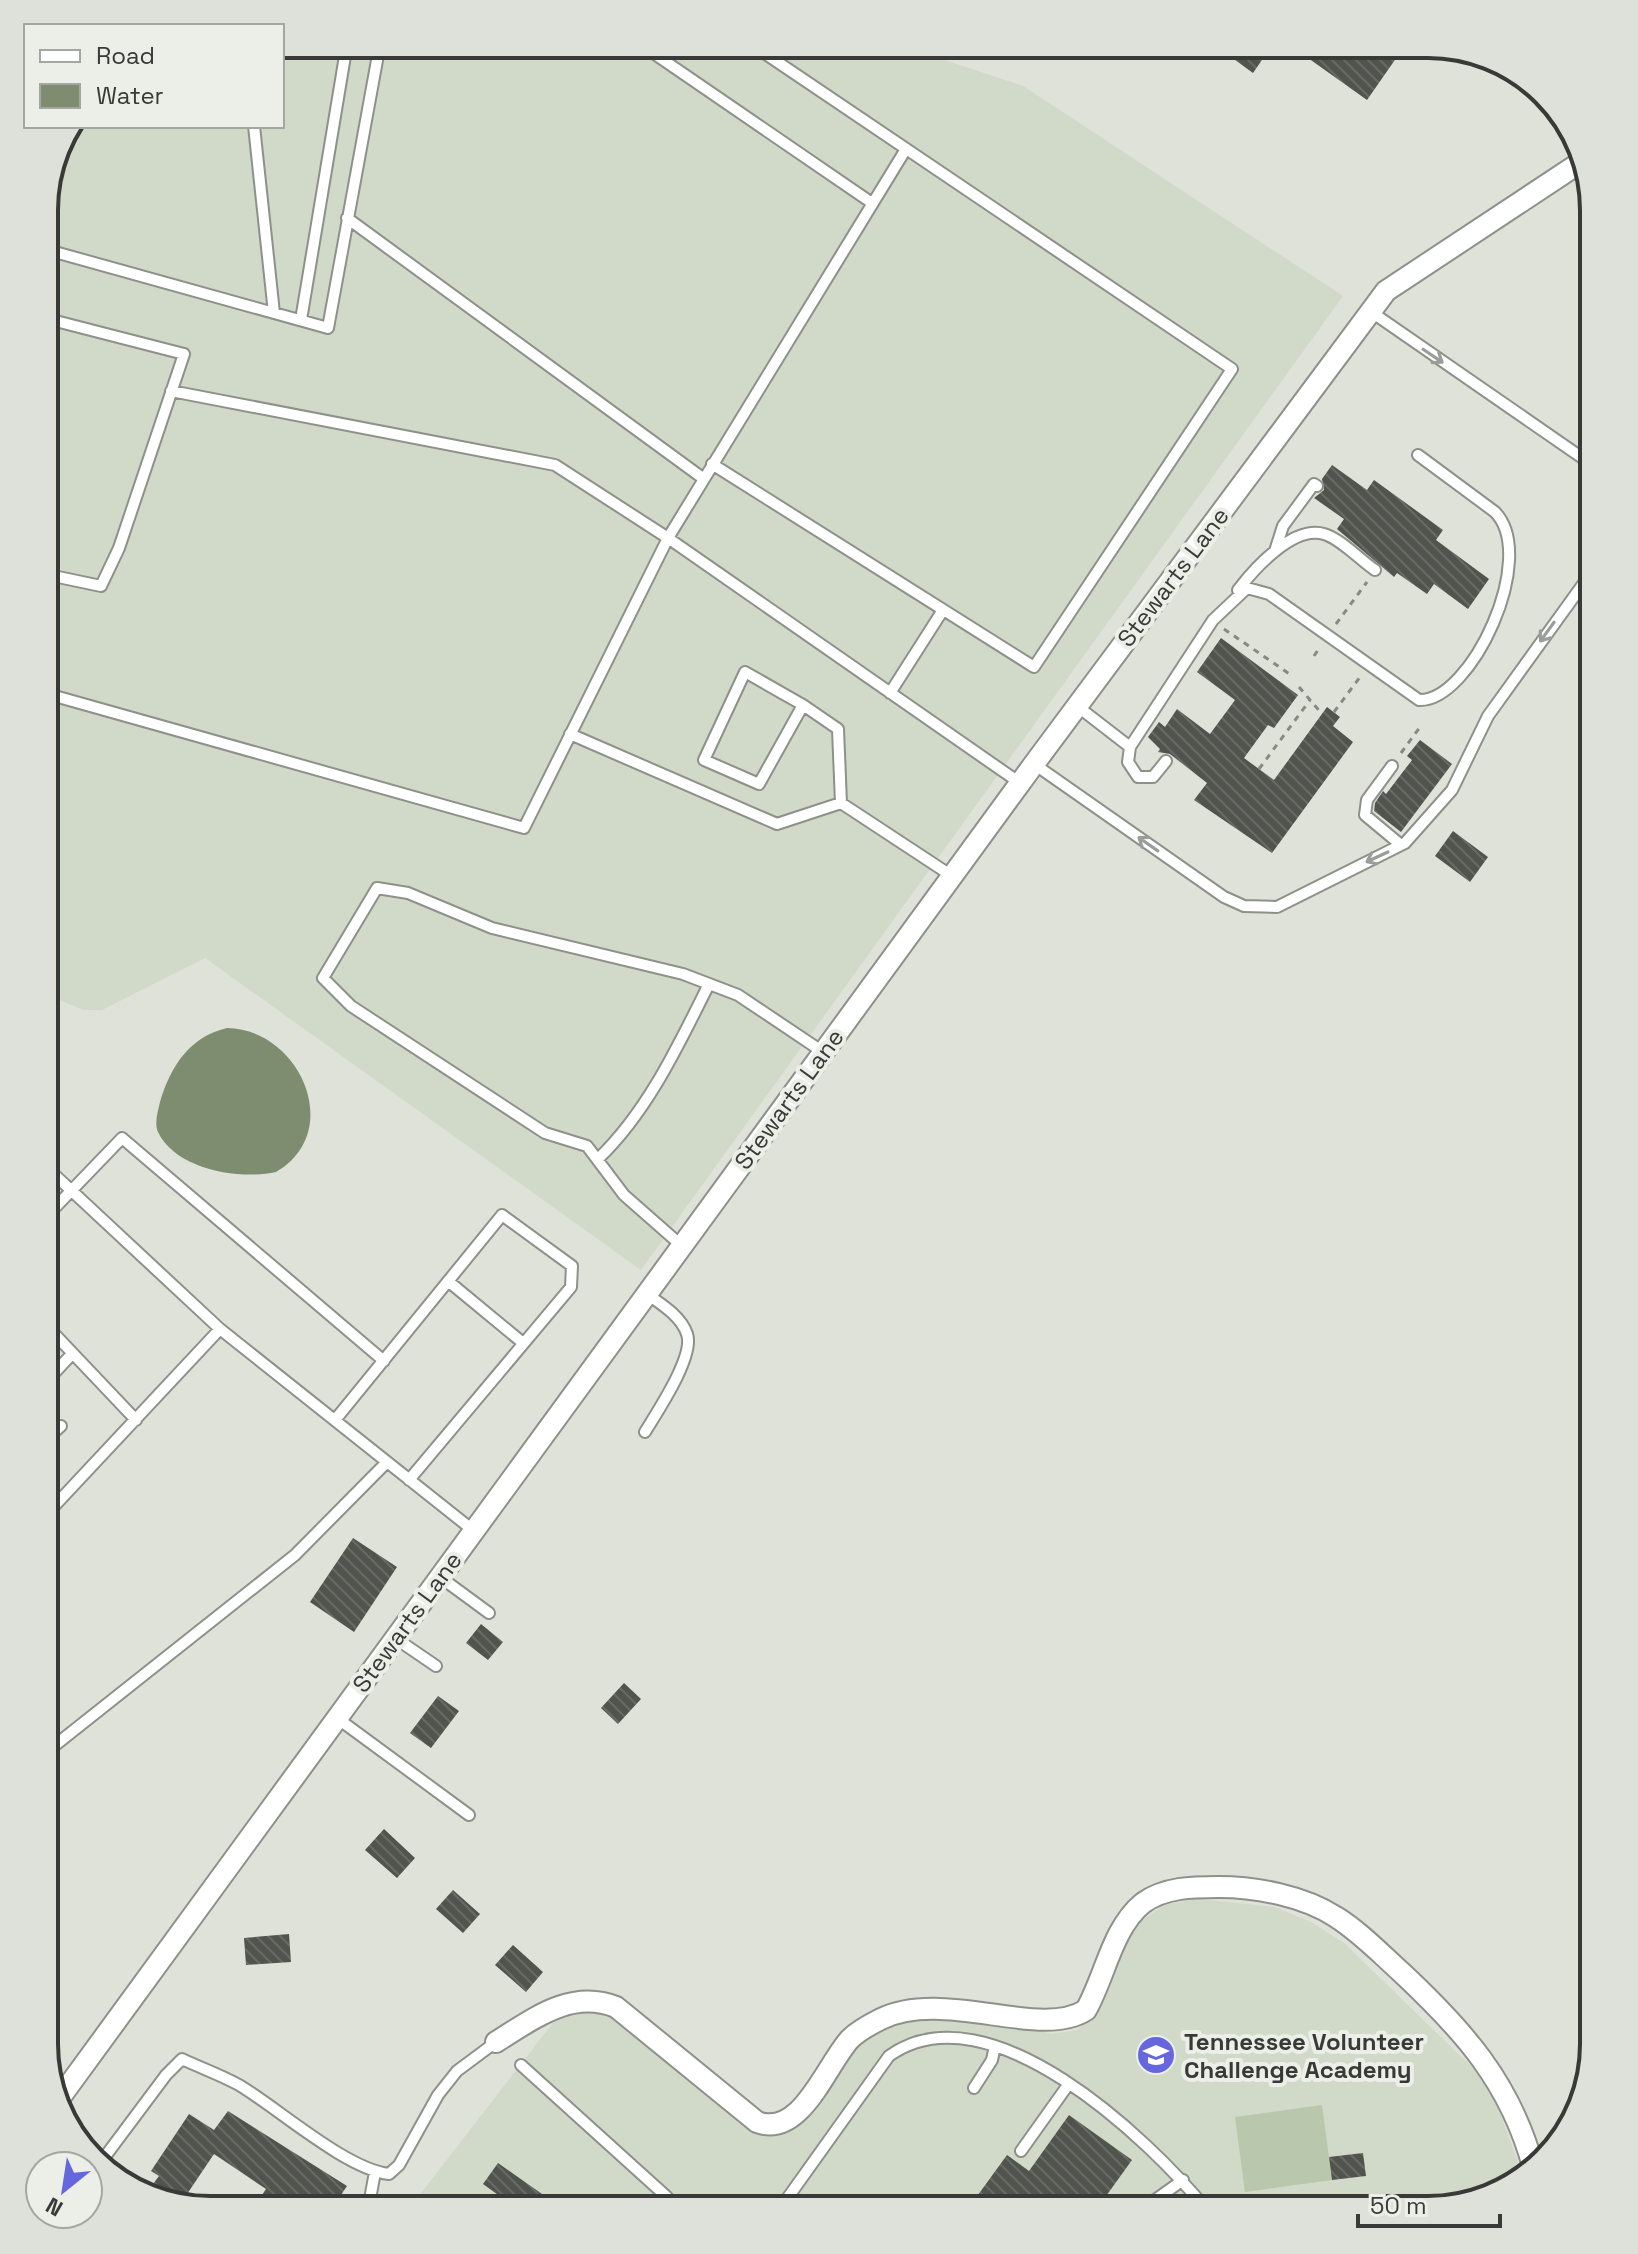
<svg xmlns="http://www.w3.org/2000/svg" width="1638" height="2254" viewBox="0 0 1638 2254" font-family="'Space Grotesk',sans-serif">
	<defs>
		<pattern id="building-back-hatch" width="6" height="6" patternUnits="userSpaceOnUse" patternTransform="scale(2)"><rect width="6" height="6" fill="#51544d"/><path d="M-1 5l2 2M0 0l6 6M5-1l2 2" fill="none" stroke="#686a65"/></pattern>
	</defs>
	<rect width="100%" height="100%" fill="#dee2d9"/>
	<path fill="#d1d9c9" d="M282,44H895L1023,86L1343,296L641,1270L205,958L102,1010H84L44,994V199L61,136L69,126H282Z
		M1199,1899L1275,1907L1311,1922L1344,1943L1478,2073L1498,2108L1523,2176L1511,2187L1428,2210H408L559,2015L595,2004L772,2132H785L804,2120L862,2041L880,2026L903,2018L980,2016L1052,2034L1077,2030L1099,2009L1117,1960L1140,1922L1166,1904Z"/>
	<path fill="#b9c7ac" d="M1322,2105L1332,2180L1245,2192L1235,2117Z"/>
	<path fill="#7e8d70" d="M227,1028C299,1029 346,1131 276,1172C240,1180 176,1170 158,1132C154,1123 158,1111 160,1102C171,1066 189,1037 227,1028Z"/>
	<path fill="url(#building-back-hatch)" d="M1213,44H1406L1367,100L1301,53L1262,60L1253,73Z
		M1332,465L1367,490L1374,480L1443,530L1436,540L1489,579L1468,609L1434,584L1427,594L1397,573L1394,577L1337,529L1344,519L1314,498L1324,490L1322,479Z
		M1221,638L1298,695L1274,728L1268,725L1244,758L1274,780L1327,707L1340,717L1333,726L1353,742L1272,853L1194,800L1207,783L1170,754L1158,752L1160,749L1148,737L1159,722L1165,727L1177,709L1210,734L1235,700L1197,672Z
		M1420,740L1452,764L1401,832L1374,811L1375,803L1383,791L1386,794L1412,760L1407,756Z
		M1453,831L1488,857L1470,882L1435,856Z
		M353,1538L397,1567L354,1632L310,1602Z
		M481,1624L503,1642L488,1660L466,1643Z
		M624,1683L641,1699L618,1724L601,1708Z
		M438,1696L459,1711L431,1748L410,1733Z
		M384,1829L415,1858L397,1878L365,1850Z
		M453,1890L480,1914L463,1933L436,1909Z
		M289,1934L291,1962L246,1965L244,1938Z
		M513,1945L543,1972L526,1992L495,1965Z
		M228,2111L347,2186L331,2210H252L266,2189L214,2154L181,2203L153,2184L159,2176L151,2171L189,2114L214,2130Z
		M1069,2115L1132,2160L1096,2210H967L1007,2155L1029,2171Z
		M1363,2153L1366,2176L1332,2180L1329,2157Z
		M498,2163L542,2194L530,2210H519L483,2184Z"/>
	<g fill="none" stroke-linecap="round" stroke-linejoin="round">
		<g stroke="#8d9189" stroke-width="14">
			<path id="lane" d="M640,44L872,203
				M254,126L274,313
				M347,218L704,479
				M44,249L328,328L380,44
				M1370,311L1594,466
				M301,320L347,44
				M171,391L555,465L668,538L1020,783
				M712,464L1034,667L1232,369L751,44
				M1275,551L1283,526L1314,484L1317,486
				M44,574L101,586L119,548L184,354L44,318
				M1238,590C1254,569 1293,525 1324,534C1341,539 1360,560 1375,570
				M44,693L524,828L668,538L906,149
				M890,693L943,610
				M803,705L745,672L704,760L759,784L803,705L838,729L841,803
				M1077,706L1130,747
				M570,734L777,824L841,803L952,876
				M1166,761L1153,777H1138L1128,762L1130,747L1213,620L1247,588L1269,594L1419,700C1471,702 1539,557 1495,512L1418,455
				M1034,764L1224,897L1244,906L1277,907L1405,843L1452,790L1488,716L1594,569
				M1392,766L1367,800L1365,815L1401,845
				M599,1158C648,1111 679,1044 709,984
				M44,1165L220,1329
				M44,1219L122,1138L384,1361
				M682,1246L624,1195L587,1146L545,1133L351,1006L323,978L377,888L408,893L492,928L683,974L738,995L823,1052
				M448,1281L523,1343
				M44,1323L136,1420
				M44,1384L72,1354
				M335,1420L502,1215L572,1266L571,1287L409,1480
				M645,1432C657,1412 695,1356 687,1334C681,1316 661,1304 647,1294
				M44,1441L61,1426
				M44,1517L220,1329L474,1531
				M440,1577L489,1613
				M395,1638L436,1666
				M337,1718L469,1815
				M44,1754L295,1555L387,1462
				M521,2065L667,2197L677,2210
				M974,2088L992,2060L995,2046
				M1021,2151L1068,2085
				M101,2162L166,2075L182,2059C201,2068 221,2075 239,2085C279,2109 346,2169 389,2174L399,2165L438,2095L457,2071L496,2042
				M368,2210L375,2172
				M779,2210L889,2056C988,1985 1149,2139 1207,2210
				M1141,2210L1183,2180"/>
		</g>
		<g stroke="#8d9189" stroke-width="24">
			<path id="street" d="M496,2042C533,2019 571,1989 616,2007L757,2122C801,2139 826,2065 850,2039C858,2031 871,2024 881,2019C944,1988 1040,2040 1086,2010C1105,1977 1112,1928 1143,1903C1165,1887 1193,1887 1219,1887C1256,1887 1304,1896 1336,1917C1360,1932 1380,1953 1401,1972C1463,2030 1510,2082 1533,2166
				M59,2099L1034,764L1386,291L1581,162"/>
		</g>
		<path stroke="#878984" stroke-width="3" stroke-dasharray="6 6" stroke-linecap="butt" d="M1336,624L1367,582
			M1224,629L1291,675
			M1314,656L1320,647
			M1299,687L1322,714
			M1334,712L1360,677
			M1401,753L1420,727
			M1259,769L1310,700"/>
		<use href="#lane" stroke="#fff" stroke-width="10"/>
		<use href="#street" stroke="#fff" stroke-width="20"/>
	</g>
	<defs><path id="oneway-shaft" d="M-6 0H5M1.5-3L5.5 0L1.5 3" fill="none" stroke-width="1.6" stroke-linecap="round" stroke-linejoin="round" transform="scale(2)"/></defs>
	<g stroke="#9c9c9b">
		<use href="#oneway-shaft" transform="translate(1433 356) rotate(34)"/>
		<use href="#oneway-shaft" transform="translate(1547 632) rotate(126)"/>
		<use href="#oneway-shaft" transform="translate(1148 844) rotate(-145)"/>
		<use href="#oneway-shaft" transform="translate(1377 857) rotate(155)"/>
	</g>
	<defs>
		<g id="school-disc" transform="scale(2)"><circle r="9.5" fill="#6666df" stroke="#ebefe7"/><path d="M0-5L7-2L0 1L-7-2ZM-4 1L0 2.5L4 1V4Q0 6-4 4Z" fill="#fff"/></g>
	</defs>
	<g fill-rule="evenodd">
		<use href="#school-disc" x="1156" y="2055"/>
	</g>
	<g text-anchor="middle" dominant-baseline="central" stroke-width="8" stroke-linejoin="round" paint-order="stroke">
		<g font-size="24" fill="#393a37" stroke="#ebefe7">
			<text transform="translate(1173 577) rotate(-53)">Stewarts Lane</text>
			<text transform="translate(789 1099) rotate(-54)">Stewarts Lane</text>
			<text transform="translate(407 1622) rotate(-54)">Stewarts Lane</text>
		</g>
		<g font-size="24" font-weight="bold" fill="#393a37" stroke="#ebefe7" text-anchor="start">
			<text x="1184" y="2041">Tennessee Volunteer<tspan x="1184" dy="28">Challenge Academy</tspan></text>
		</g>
	</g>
	<path d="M0 0H1638V2254H0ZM210 58H1428A152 152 0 0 1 1580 210V2044A152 152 0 0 1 1428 2196H210A152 152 0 0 1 58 2044V210A152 152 0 0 1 210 58Z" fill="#dde1d9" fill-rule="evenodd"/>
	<path fill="none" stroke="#393a37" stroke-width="4" d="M210 58H1428A152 152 0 0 1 1580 210V2044A152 152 0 0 1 1428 2196H210A152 152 0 0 1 58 2044V210A152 152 0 0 1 210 58Z"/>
	<rect x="24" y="24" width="260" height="104" fill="#ebefe7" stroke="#a4a7a1" stroke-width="2"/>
	<rect x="40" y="50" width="40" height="12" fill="#ffffff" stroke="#a4a7a1" stroke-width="2"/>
	<text x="96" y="64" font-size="24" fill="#393a37">Road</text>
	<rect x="40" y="84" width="40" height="24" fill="#7e8d70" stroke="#a4a7a1" stroke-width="2"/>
	<text x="96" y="104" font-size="24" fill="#393a37">Water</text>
	<g transform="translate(64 2190) rotate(210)"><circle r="38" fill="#ebefe7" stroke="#a4a7a1" stroke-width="2"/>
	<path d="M0-6L14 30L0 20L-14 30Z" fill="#6666df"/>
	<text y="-12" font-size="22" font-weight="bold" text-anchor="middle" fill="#393a37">N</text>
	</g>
	<path d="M1358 2214v12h142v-12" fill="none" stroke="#393a37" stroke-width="4"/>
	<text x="1370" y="2214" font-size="24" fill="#393a37" stroke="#ebefe7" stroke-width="6" paint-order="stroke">50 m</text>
</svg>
